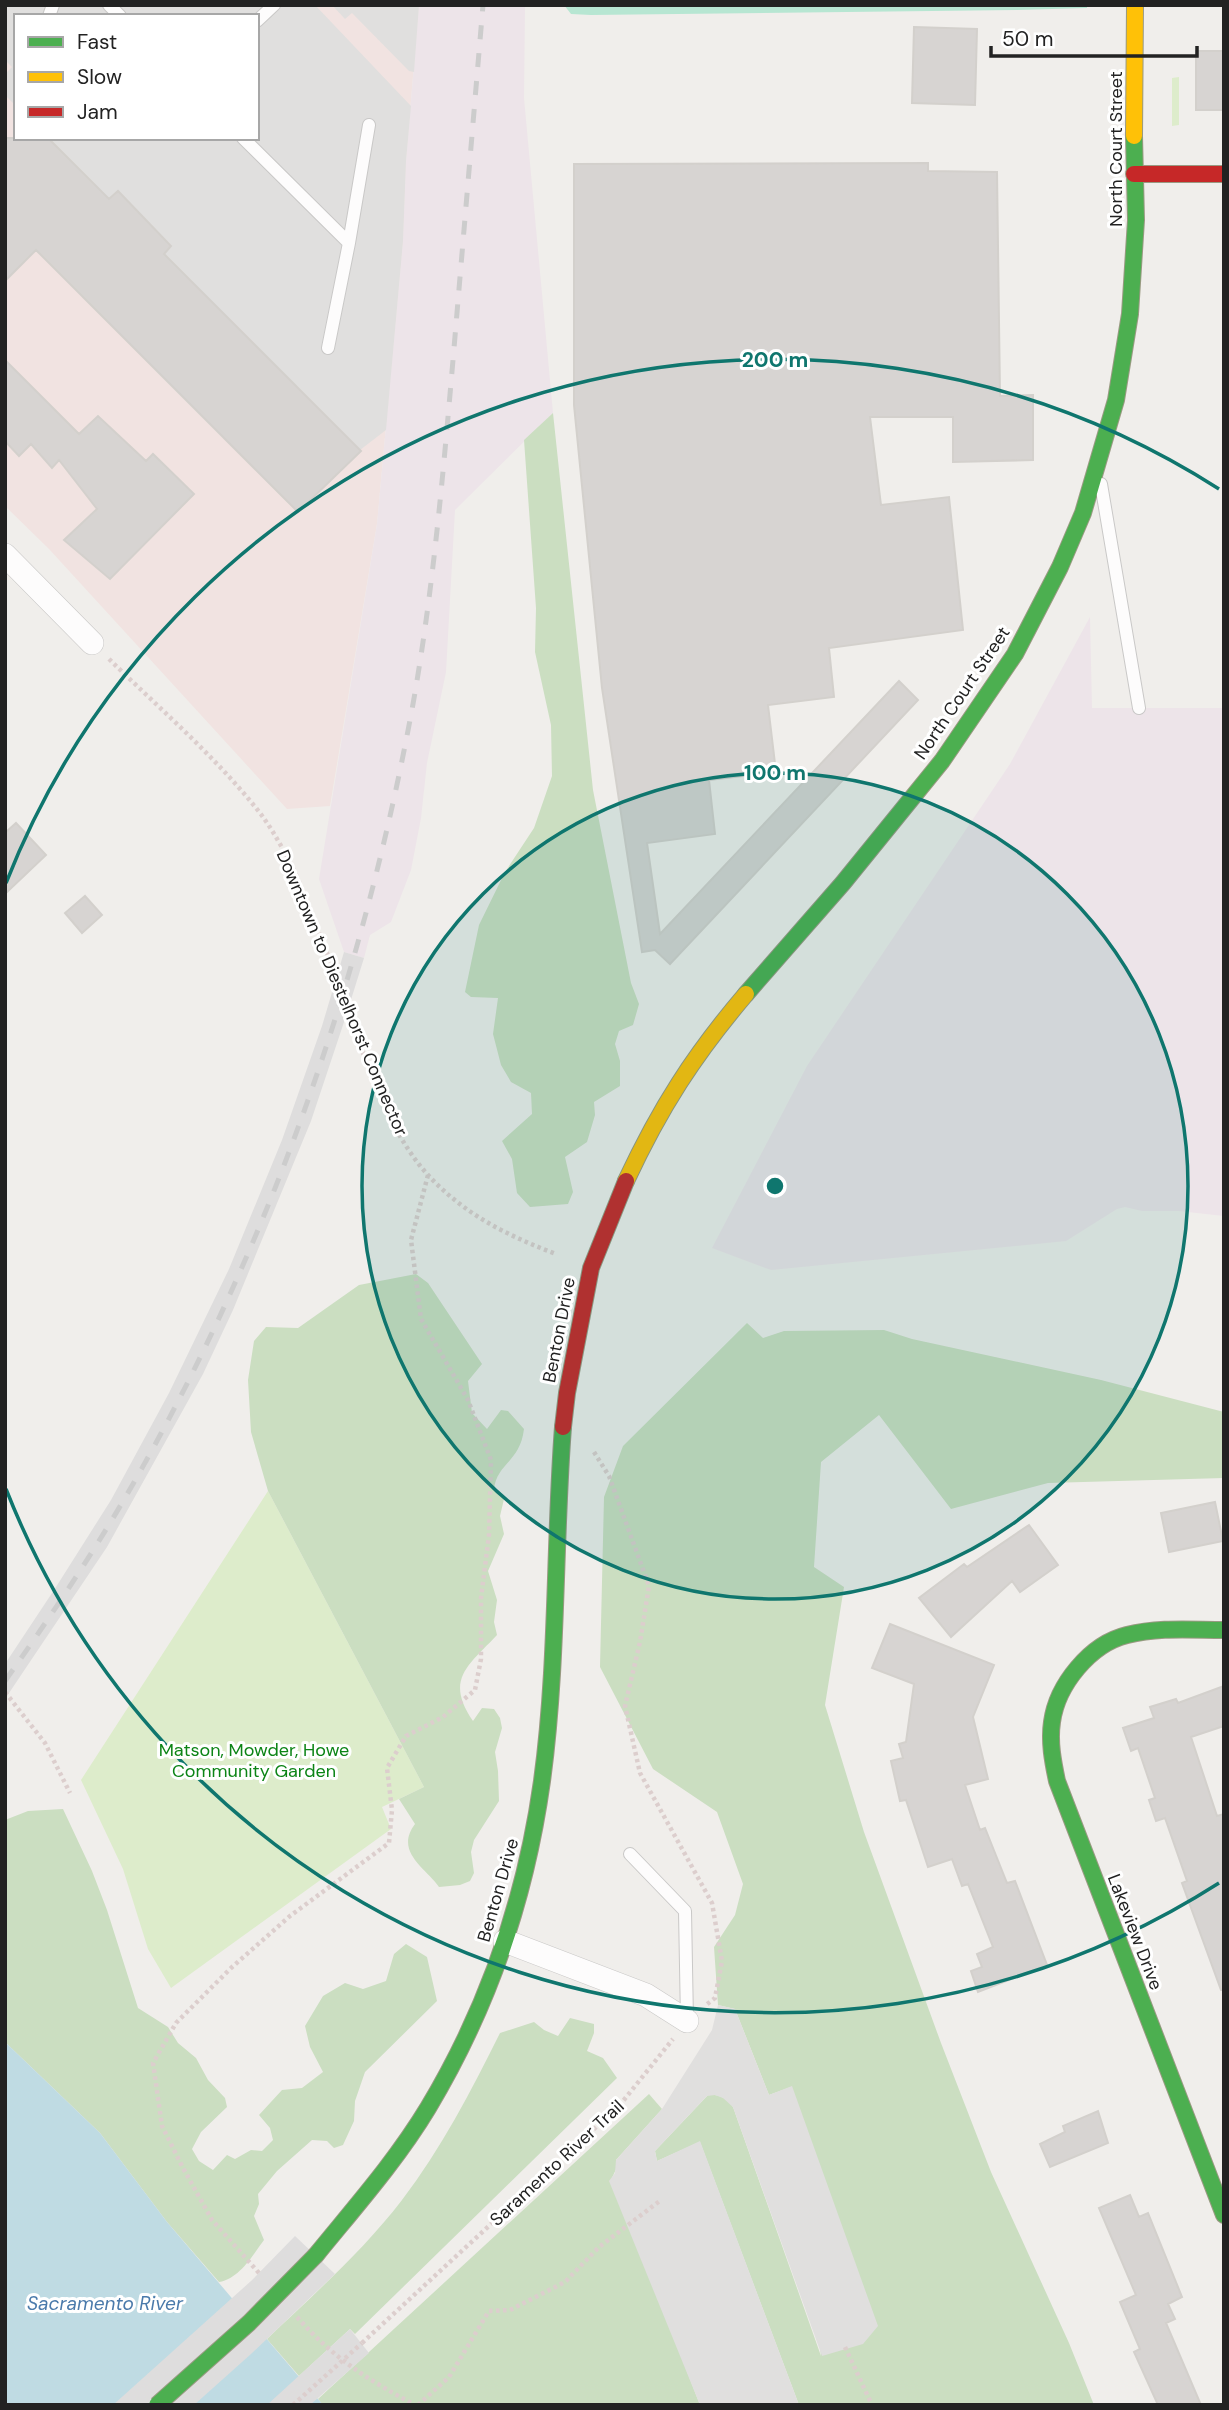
<svg xmlns="http://www.w3.org/2000/svg" width="1229" height="2410" viewBox="0 0 1229 2410" font-family="'DM Sans',sans-serif">
	<rect width="100%" height="100%" fill="#f0eeeb"/>
	<path fill="#f1e3e1" fill-rule="evenodd" d="M5,5H419L406,160L403,241L377,524L330,806L287,809L49,549L5,506ZM16,16H257V138H16Z"/>
	<path fill="#ede4e9" d="M419,5H527L525,7L524,98L553,413L455,510L446,672L427,763L421,818L411,870L391,922L370,935L364,958L344,952L319,879L377,524L403,241L406,161Z
		M1090,617L1092,708H1224V1216L1179,1211H1142L1125,1207L1117,1209L1066,1241L771,1270L712,1248L807,1066L1010,764Z"/>
	<path fill="#ddeccb" d="M1179,77V125L1172,126V78Z
		M268,1491L424,1787L382,1807L391,1829L171,1988L148,1949L123,1869L81,1780Z"/>
	<path fill="#cbdec1" d="M553,413L593,790L631,983L639,1004L633,1025L619,1031L615,1044L620,1061V1086L594,1102L595,1115L587,1142L565,1157L573,1192L568,1204L530,1207L517,1193L512,1159L502,1141L532,1114L531,1093L511,1082L501,1065L493,1034L498,998L471,997L465,992L479,925L505,872L534,828L552,776L551,725L535,652L536,608L524,440Z
		M416,1274L428,1283L482,1364L468,1381L472,1413L487,1429L501,1410L508,1411L524,1429C520,1463 496,1463 494,1490L504,1499L500,1516L504,1534L488,1571L497,1600L494,1622L497,1635C469,1665 444,1679 473,1721L482,1708L494,1709L500,1718L502,1728L495,1752L498,1771L499,1801L474,1840L471,1852L474,1873L470,1881L460,1885L439,1887C426,1868 394,1852 415,1824L399,1799L424,1787L268,1491L251,1432L248,1380L254,1341L266,1327L298,1328L359,1285Z
		M747,1323L763,1338L784,1331L884,1330L912,1339L1101,1380L1224,1412V1478L1048,1483L951,1509L879,1415L821,1462L814,1567L844,1587L825,1705L864,1832L941,2043L991,2172L1069,2343L1094,2405H799L700,2142L657,2161L655,2151L708,2095C719,2094 726,2098 733,2107L821,2356L791,2087L769,2095L735,2009L718,2005L714,1947L735,1915L743,1884L717,1812L653,1769L600,1667L604,1497L623,1446Z
		M63,1809L92,1871L107,1910L138,2008L168,2027L178,2043L196,2058L208,2080L225,2098L227,2107L201,2132L192,2149L199,2161L213,2170L227,2155L235,2159L251,2150L262,2151L273,2140L270,2128L259,2115L282,2090L302,2088L323,2072L310,2047L305,2026L323,1996L345,1983L363,1989L386,1981L394,1954L406,1944L427,1957L437,2001L365,2072L355,2101L354,2121L343,2145L334,2148L327,2141L312,2140L277,2171L258,2194L259,2204L254,2216L264,2240C252,2256 240,2278 219,2282L167,2222L100,2133L5,2042V1820L28,1811Z
		M570,2018L594,2024V2033L587,2051L603,2058L617,2078L355,2334L350,2329L299,2376L267,2339C313,2295 363,2251 402,2200C441,2149 471,2091 500,2033L534,2022L544,2030L558,2036Z
		M649,2094L662,2109L616,2160L617,2167L612,2178L700,2405H323L318,2399Z"/>
	<path fill="#b7e6d2" d="M564,5H1087V8L1017,10L591,15L571,14Z"/>
	<path fill="#e0dfde" d="M5,5H315L411,106L406,161L403,241L386,430L360,450L164,254L171,245L118,191L109,199L48,138H257V16H16V106L5,95V74L12,67L5,60Z
		M332,5H419L414,72L409,71L352,13L345,19Z
		M718,2005L735,2009L769,2095L792,2086L878,2326L863,2344L822,2356L733,2107L723,2098L715,2095L707,2096L655,2151L657,2161L700,2141L799,2405H700L609,2181L615,2173L616,2160L662,2109L712,2030Z"/>
	<path fill="#bfdbe3" d="M5,2042L100,2133L167,2222L323,2405H5Z"/>
	<path fill="#dedddd" d="M344,952L364,958L345,1019L311,1121L233,1310L203,1374L107,1547L5,1699V1664L56,1587L111,1500L169,1393L229,1269L282,1140L322,1026Z
		M295,2236L335,2274L251,2354L194,2405H113L251,2281Z
		M350,2329L369,2353L310,2405H267Z"/>
	<path fill="#d7d4d2" stroke="#d3d0cc" stroke-width="2" d="M914,27L977,29L975,105L912,103Z
		M1196,51H1224V110H1196Z
		M5,138H48L109,199L118,191L171,246L164,254L361,451L298,512L36,250L5,281Z
		M928,163V171L997,172L1000,396L1033,395V460L953,462V417H870L881,505L949,497L963,630L829,648L834,697L768,705L776,772L709,780L715,834L647,843L660,934L899,681L918,700L670,964L655,950L642,952L602,688L574,405V164Z
		M5,360L79,434L98,416L146,461L153,454L194,494L110,579L64,540L97,509L59,460L52,468L31,444L19,456L5,441Z
		M16,823L46,855L5,894V833Z
		M85,896L102,915L82,933L65,913Z
		M1215,1502L1223,1541L1169,1552L1161,1513Z
		M1029,1525L1058,1565L1020,1592L1012,1581L951,1637L919,1598L964,1564L967,1567Z
		M890,1624L994,1665L973,1717L988,1779L965,1785L980,1830L985,1828L1007,1883L1015,1881L1047,1965L978,1992L971,1971L982,1967L977,1954L993,1947L968,1884L962,1886L952,1859L928,1867L906,1800L900,1801L891,1761L903,1758L899,1744L906,1742L914,1684L872,1668Z
		M1224,1686V1726L1191,1737L1217,1816L1224,1814V1990H1221L1182,1883L1187,1881L1165,1818L1156,1821L1149,1800L1155,1798L1138,1748L1131,1751L1123,1728L1154,1718L1150,1707L1176,1699L1178,1703Z
		M1098,2111L1108,2143L1050,2167L1040,2144L1065,2132L1063,2126Z
		M1130,2195L1139,2217L1148,2213L1182,2297L1168,2304L1175,2319L1166,2323L1201,2405H1158L1134,2352L1140,2349L1120,2302L1136,2295L1099,2208Z"/>
	<g fill="none" stroke-linecap="round" stroke-linejoin="round">
		<g stroke="#c9c8c7" stroke-width="14">
			<path id="lane" d="M109,5L120,16
				M49,16L53,5
				M257,21L274,5
				M243,138L349,243L328,348
				M349,243L369,125
				M1101,484L1139,708
				M630,1854L685,1911L687,2021"/>
		</g>
		<g stroke="#c9c8c7" stroke-width="24">
			<path id="street" d="M5,555L92,643
				M505,1941L646,1995L687,2021"/>
		</g>
		<g stroke="#999a82" stroke-width="18">
			<path id="fast" d="M746,994L843,883L942,761L1015,654L1060,567L1083,513L1116,400L1130,314L1136,220L1134,136
				M1224,1630C1191,1630 1159,1627 1127,1635C1090,1644 1057,1685 1052,1722C1049,1742 1053,1762 1057,1781L1224,2215
				M316,2255C355,2207 396,2161 428,2108C488,2008 526,1896 542,1781C558,1664 554,1545 563,1427"/>
		</g>
		<g stroke="#999a82" stroke-width="18">
			<path id="slow" d="M1134,136L1135,5
				M626,1181C660,1108 694,1055 746,994"/>
		</g>
		<g stroke="#999a82" stroke-width="18">
			<path id="jam" d="M1134,174H1224
				M563,1427L567,1393L591,1268L626,1181"/>
		</g>
		<path stroke="#dccecd" stroke-width="4.5" stroke-dasharray="3.5 3.5" stroke-linecap="butt" d="M109,659C160,709 216,757 260,813C275,833 287,856 298,879C311,912 324,945 337,979C362,1047 385,1138 441,1188C475,1220 514,1238 556,1254
			M594,1452L609,1476L649,1586L640,1642L625,1706L640,1773L712,1903L722,1961L715,1998L706,2005
			M5,1692L45,1743L70,1793
			M259,2273L212,2220L183,2168L162,2126L153,2063L176,2023L231,1968L290,1916L389,1843L392,1810L387,1768L406,1736L443,1717L475,1690L481,1659V1598L489,1535L491,1460L468,1400L421,1319L411,1240L428,1175
			M297,2317C332,2357 368,2380 415,2405
			M362,2343L619,2106L673,2039
			M845,2347L872,2405
			M418,2405L449,2377L489,2311L510,2310L565,2282L599,2247L661,2200"/>
		<use href="#lane" stroke="#fdfcfc" stroke-width="12"/>
		<use href="#street" stroke="#fdfcfc" stroke-width="23"/>
		<use href="#fast" stroke="#4caf50" stroke-width="16"/>
		<use href="#slow" stroke="#ffc107" stroke-width="16"/>
		<use href="#jam" stroke="#c62828" stroke-width="16"/>
		<path stroke="#ccc" stroke-width="5" stroke-dasharray="14 14" stroke-linecap="butt" d="M5,1681C46,1623 86,1564 122,1503C266,1257 362,983 413,704C433,591 443,475 453,360C463,242 473,123 483,5"/>
		<g stroke="#999a82" stroke-width="18" stroke-linecap="butt">
			<path id="fast-bridge" d="M157,2405L249,2323L316,2255"/>
		</g>
		<path stroke="#dccecd" stroke-width="4.5" stroke-dasharray="3.5 3.5" stroke-linecap="butt" d="M293,2405L362,2343"/>
		<use href="#fast-bridge" stroke="#4caf50" stroke-width="16"/>
	</g>
	<circle cx="775" cy="1186" r="413" fill="#0f766e" fill-opacity=".12"/>
	<g fill="none" stroke="#0f766e" stroke-width="3.5">
		<circle cx="775" cy="1186" r="413"/>
		<path d="M1219 1883A826 826 0 0 1 6 1489M6 883A826 826 0 0 1 1219 489"/>
	</g>
	<g text-anchor="middle" dominant-baseline="central" stroke-width="6" stroke-linejoin="round" paint-order="stroke">
		<g font-size="18" fill="#222" stroke="#fff">
			<text transform="translate(1116 149) rotate(-90)">North Court Street</text>
			<text transform="translate(962 693) rotate(-56)">North Court Street</text>
			<text transform="translate(342 993) rotate(67)">Downtown to Diestelhorst Connector</text>
			<text transform="translate(559 1330) rotate(-79)">Benton Drive</text>
			<text transform="translate(498 1890) rotate(-74)">Benton Drive</text>
			<text transform="translate(1135 1932) rotate(69)">Lakeview Drive</text>
			<text transform="translate(557 2163) rotate(-43)">Saramento River Trail</text>
		</g>
		<g font-size="18" fill="#0c8416" stroke="#fff">
			<text x="254" y="1750">Matson, Mowder, Howe<tspan x="254" dy="21">Community Garden</tspan></text>
		</g>
		<g font-size="19" font-style="italic" fill="#4a7aab" stroke="#fff">
			<text x="105" y="2303">Sacramento River</text>
		</g>
	</g>
	<circle cx="775" cy="1186" r="10" fill="#0f766e" stroke="#fff" stroke-width="3.5"/>
	<g font-size="21" text-anchor="middle" font-weight="bold" fill="#0f766e" stroke="#fff" stroke-width="6" stroke-linejoin="round" paint-order="stroke">
		<text x="775" y="367">200 m</text>
		<text x="775" y="780">100 m</text>
	</g>
	<rect width="1229" height="2410" fill="none" stroke="#222222" stroke-width="14"/>
	<rect x="14" y="14" width="245" height="126" fill="#ffffff" stroke="#a7a7a7" stroke-width="2"/>
	<rect x="28" y="37" width="35" height="10" fill="#4caf50" stroke="#a7a7a7" stroke-width="2"/>
	<text x="77" y="49" font-size="21" fill="#222222">Fast</text>
	<rect x="28" y="72" width="35" height="10" fill="#ffc107" stroke="#a7a7a7" stroke-width="2"/>
	<text x="77" y="84" font-size="21" fill="#222222">Slow</text>
	<rect x="28" y="107" width="35" height="10" fill="#c62828" stroke="#a7a7a7" stroke-width="2"/>
	<text x="77" y="119" font-size="21" fill="#222222">Jam</text>
	<path d="M991 46v10h206v-10" fill="none" stroke="#222222" stroke-width="3.5"/>
	<text x="1002" y="46" font-size="21" fill="#222222" stroke="#ffffff" stroke-width="5" paint-order="stroke">50 m</text>
</svg>
